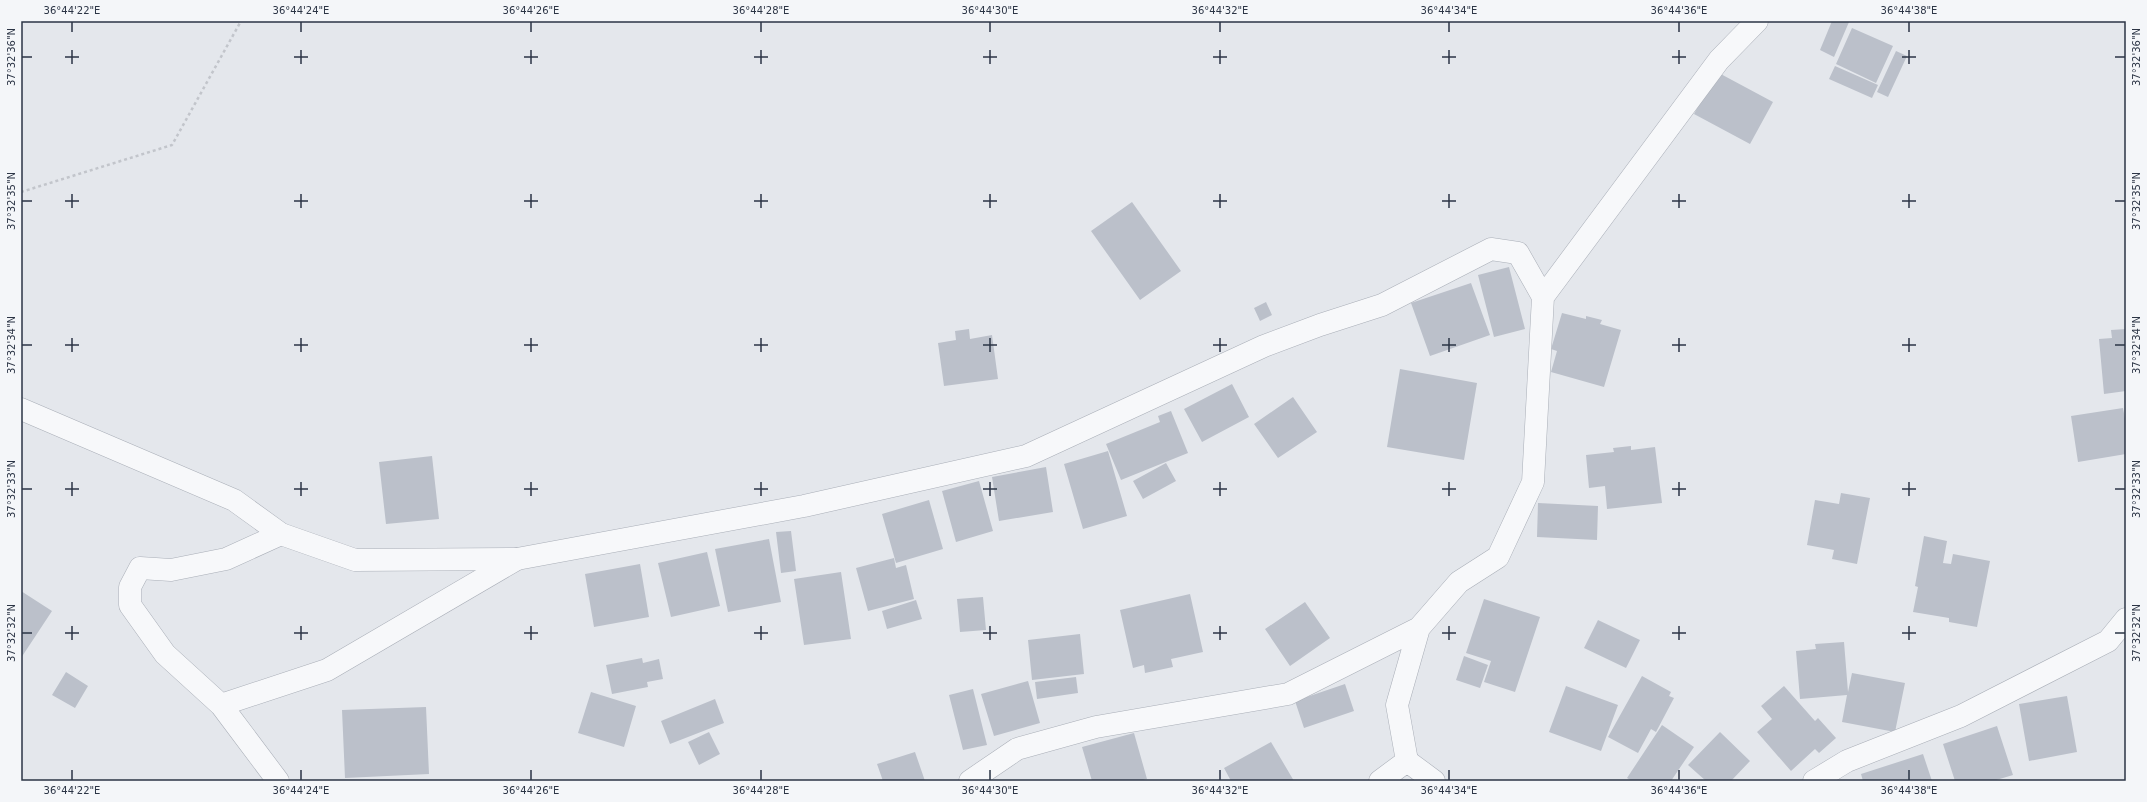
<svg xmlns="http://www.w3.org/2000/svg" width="2147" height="802" viewBox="0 0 2147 802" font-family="'DejaVu Sans',sans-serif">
	<rect width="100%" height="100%" fill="#e4e7ec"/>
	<path fill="#bbc0ca" d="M1832,21L1849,22L1834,57L1820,50Z
		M1852,28L1893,46L1876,83L1836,64Z
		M1896,51L1907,56L1888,97L1877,92Z
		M1835,66L1878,85L1872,98L1829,79Z
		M1717,72L1773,102L1750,144L1694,114Z
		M1132,202L1181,271L1140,300L1091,231Z
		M1509,267L1525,329L1494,337L1478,275Z
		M1471,283L1490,335L1430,356L1411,303Z
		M1266,302L1272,315L1260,321L1254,308Z
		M1562,313L1586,319V316L1602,320L1600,324L1621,330L1604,387L1551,372L1557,351L1551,349Z
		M969,329L970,339L992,335L998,379L944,386L938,343L956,340L955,331Z
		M2126,329V391L2104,394L2099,339L2112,338L2111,330Z
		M1400,369L1477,383L1464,460L1387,447Z
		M1232,384L1249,417L1202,442L1184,409Z
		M1293,397L1317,432L1278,458L1254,424Z
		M2123,408L2126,424V454L2078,462L2071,416Z
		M1171,411L1188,453L1121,480L1106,444L1160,422L1158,416Z
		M1631,446V450L1655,447L1662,503L1607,509L1605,486L1589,488L1586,455L1614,452L1613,448Z
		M1108,451L1127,516L1083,529L1064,464Z
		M432,456L439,519L386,524L379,462Z
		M1166,463L1176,481L1143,499L1133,481Z
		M1046,467L1053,512L999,521L992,477Z
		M979,481L993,531L956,542L942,491Z
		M1841,493L1870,498L1857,564L1832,559L1834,550L1807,545L1815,500L1839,504Z
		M929,500L943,549L896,563L882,514Z
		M1538,503L1598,506L1597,540L1537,537Z
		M791,531L796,571L781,573L776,532Z
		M1924,536L1947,541L1943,563L1951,564L1953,554L1990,561L1977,627L1949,622V618L1913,612L1918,587L1915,586Z
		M769,539L781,602L728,612L715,549Z
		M707,552L720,606L671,617L658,563Z
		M894,558L896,568L906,565L914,599L868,611L856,568Z
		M640,564L649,617L594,627L585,574Z
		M841,572L851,639L804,645L794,579Z
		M21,591L52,611L21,658Z
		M1190,594L1203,652L1171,659L1173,667L1145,673L1144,665L1133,668L1120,610Z
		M983,597L986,630L960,632L957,599Z
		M1484,599L1540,617L1515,692L1484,682L1491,661L1466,653Z
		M916,600L922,619L887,629L882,611Z
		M1305,602L1330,638L1290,666L1265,629Z
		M1598,620L1640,640L1626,668L1584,648Z
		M1080,634L1084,674L1032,680L1028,640Z
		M1844,642L1848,692L1852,673L1905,683L1895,732L1842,722L1847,695L1800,699L1796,651L1816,649L1815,644Z
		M1464,656L1488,665L1480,688L1456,680Z
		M642,658L643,663L659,659L663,679L647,682L648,687L612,694L606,665Z
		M66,672L88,686L75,708L52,695Z
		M1642,676L1671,692L1669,696L1674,698L1656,732L1651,729L1638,753L1608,737Z
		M1076,677L1078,693L1037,699L1035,682Z
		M1028,681L1040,723L994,736L981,694Z
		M1345,684L1354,711L1304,728L1295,701Z
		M1566,686L1618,705L1601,751L1549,732Z
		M1784,686L1815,721L1818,718L1836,738L1819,753L1815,749L1791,771L1757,732L1772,719L1761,706Z
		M973,689L987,745L963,750L949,695Z
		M591,692L636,706L624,747L578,733Z
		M2067,696L2077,752L2029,761L2019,704Z
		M715,699L724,723L670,744L661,721Z
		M426,707L429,774L345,778L342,710Z
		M1662,725L1694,747L1671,781H1632L1627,778Z
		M1997,726L2013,775L1993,781H1955L1943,744Z
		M709,732L720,754L699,765L688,742Z
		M1720,732L1750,761L1731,781H1706L1688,765Z
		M1134,733L1147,779L1139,781H1092L1082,747Z
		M1271,742L1294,781H1231L1224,768Z
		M915,752L925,781H883L877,764Z
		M1923,754L1932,781H1863L1861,774Z"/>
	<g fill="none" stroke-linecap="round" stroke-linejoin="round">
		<g stroke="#a9aeb7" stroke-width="23">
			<path id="minor" d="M1543,297L1719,60L1757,21
				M221,705L165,654L130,605V587L140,568L171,570L226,559L281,534
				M278,781L221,705L327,670L517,559L804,506L1026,456L1264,346L1320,325L1382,305L1491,249L1518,253L1543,297L1533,482L1498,557L1459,582L1419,628L1397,705L1407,761L1434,781
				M970,781L1017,749L1096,727L1288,694L1419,628
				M1380,781L1407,761
				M1814,781L1847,761L1961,716L2108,641L2126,619"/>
		</g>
		<g stroke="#a9aeb7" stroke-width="23">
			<path id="tertiary" d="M21,409L234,500L281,534L355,560L517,559"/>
		</g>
		<path stroke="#c2c5cb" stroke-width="2.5" stroke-dasharray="3 3" stroke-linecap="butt" d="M21,192L172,145L241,21"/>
		<use href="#minor" stroke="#f7f8fa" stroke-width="22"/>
		<use href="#tertiary" stroke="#f7f8fa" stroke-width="22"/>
	</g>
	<path fill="none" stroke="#2b3445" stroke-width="1.5" d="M72,22V32M301,22V32M531,22V32M761,22V32M990,22V32M1220,22V32M1449,22V32M1679,22V32M1909,22V32M72,50V64M301,50V64M531,50V64M761,50V64M990,50V64M1220,50V64M1449,50V64M1679,50V64M1909,50V64M22,57H32M65,57H79M294,57H308M524,57H538M754,57H768M983,57H997M1213,57H1227M1442,57H1456M1672,57H1686M1902,57H1916M2115,57H2125M72,194V208M301,194V208M531,194V208M761,194V208M990,194V208M1220,194V208M1449,194V208M1679,194V208M1909,194V208M22,201H32M65,201H79M294,201H308M524,201H538M754,201H768M983,201H997M1213,201H1227M1442,201H1456M1672,201H1686M1902,201H1916M2115,201H2125M72,338V352M301,338V352M531,338V352M761,338V352M990,338V352M1220,338V352M1449,338V352M1679,338V352M1909,338V352M22,345H32M65,345H79M294,345H308M524,345H538M754,345H768M983,345H997M1213,345H1227M1442,345H1456M1672,345H1686M1902,345H1916M2115,345H2125M72,482V496M301,482V496M531,482V496M761,482V496M990,482V496M1220,482V496M1449,482V496M1679,482V496M1909,482V496M22,489H32M65,489H79M294,489H308M524,489H538M754,489H768M983,489H997M1213,489H1227M1442,489H1456M1672,489H1686M1902,489H1916M2115,489H2125M72,626V640M301,626V640M531,626V640M761,626V640M990,626V640M1220,626V640M1449,626V640M1679,626V640M1909,626V640M22,633H32M65,633H79M294,633H308M524,633H538M754,633H768M983,633H997M1213,633H1227M1442,633H1456M1672,633H1686M1902,633H1916M2115,633H2125M72,770V780M301,770V780M531,770V780M761,770V780M990,770V780M1220,770V780M1449,770V780M1679,770V780M1909,770V780"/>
	<rect width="2147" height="802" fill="none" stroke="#f4f6f9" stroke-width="44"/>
	<rect x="22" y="22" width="2103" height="758" fill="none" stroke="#2b3445" stroke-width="1.5"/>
	<g font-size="10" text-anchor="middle" fill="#2b3445">
		<text x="72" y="14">36°44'22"E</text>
		<text x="301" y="14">36°44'24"E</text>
		<text x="531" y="14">36°44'26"E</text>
		<text x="761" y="14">36°44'28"E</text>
		<text x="990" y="14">36°44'30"E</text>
		<text x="1220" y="14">36°44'32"E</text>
		<text x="1449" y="14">36°44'34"E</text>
		<text x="1679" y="14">36°44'36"E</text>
		<text x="1909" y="14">36°44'38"E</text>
		<text transform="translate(11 57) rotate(-90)" y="4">37°32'36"N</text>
		<text transform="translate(2136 57) rotate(-90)" y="4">37°32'36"N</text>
		<text transform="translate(11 201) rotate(-90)" y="4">37°32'35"N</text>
		<text transform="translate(2136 201) rotate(-90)" y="4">37°32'35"N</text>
		<text transform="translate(11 345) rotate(-90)" y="4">37°32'34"N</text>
		<text transform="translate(2136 345) rotate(-90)" y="4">37°32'34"N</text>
		<text transform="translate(11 489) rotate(-90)" y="4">37°32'33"N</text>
		<text transform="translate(2136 489) rotate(-90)" y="4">37°32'33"N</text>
		<text transform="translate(11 633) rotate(-90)" y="4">37°32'32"N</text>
		<text transform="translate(2136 633) rotate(-90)" y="4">37°32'32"N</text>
		<text x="72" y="794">36°44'22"E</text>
		<text x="301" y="794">36°44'24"E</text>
		<text x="531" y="794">36°44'26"E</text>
		<text x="761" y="794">36°44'28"E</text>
		<text x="990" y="794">36°44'30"E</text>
		<text x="1220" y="794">36°44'32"E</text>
		<text x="1449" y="794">36°44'34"E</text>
		<text x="1679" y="794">36°44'36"E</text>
		<text x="1909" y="794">36°44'38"E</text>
	</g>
</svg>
